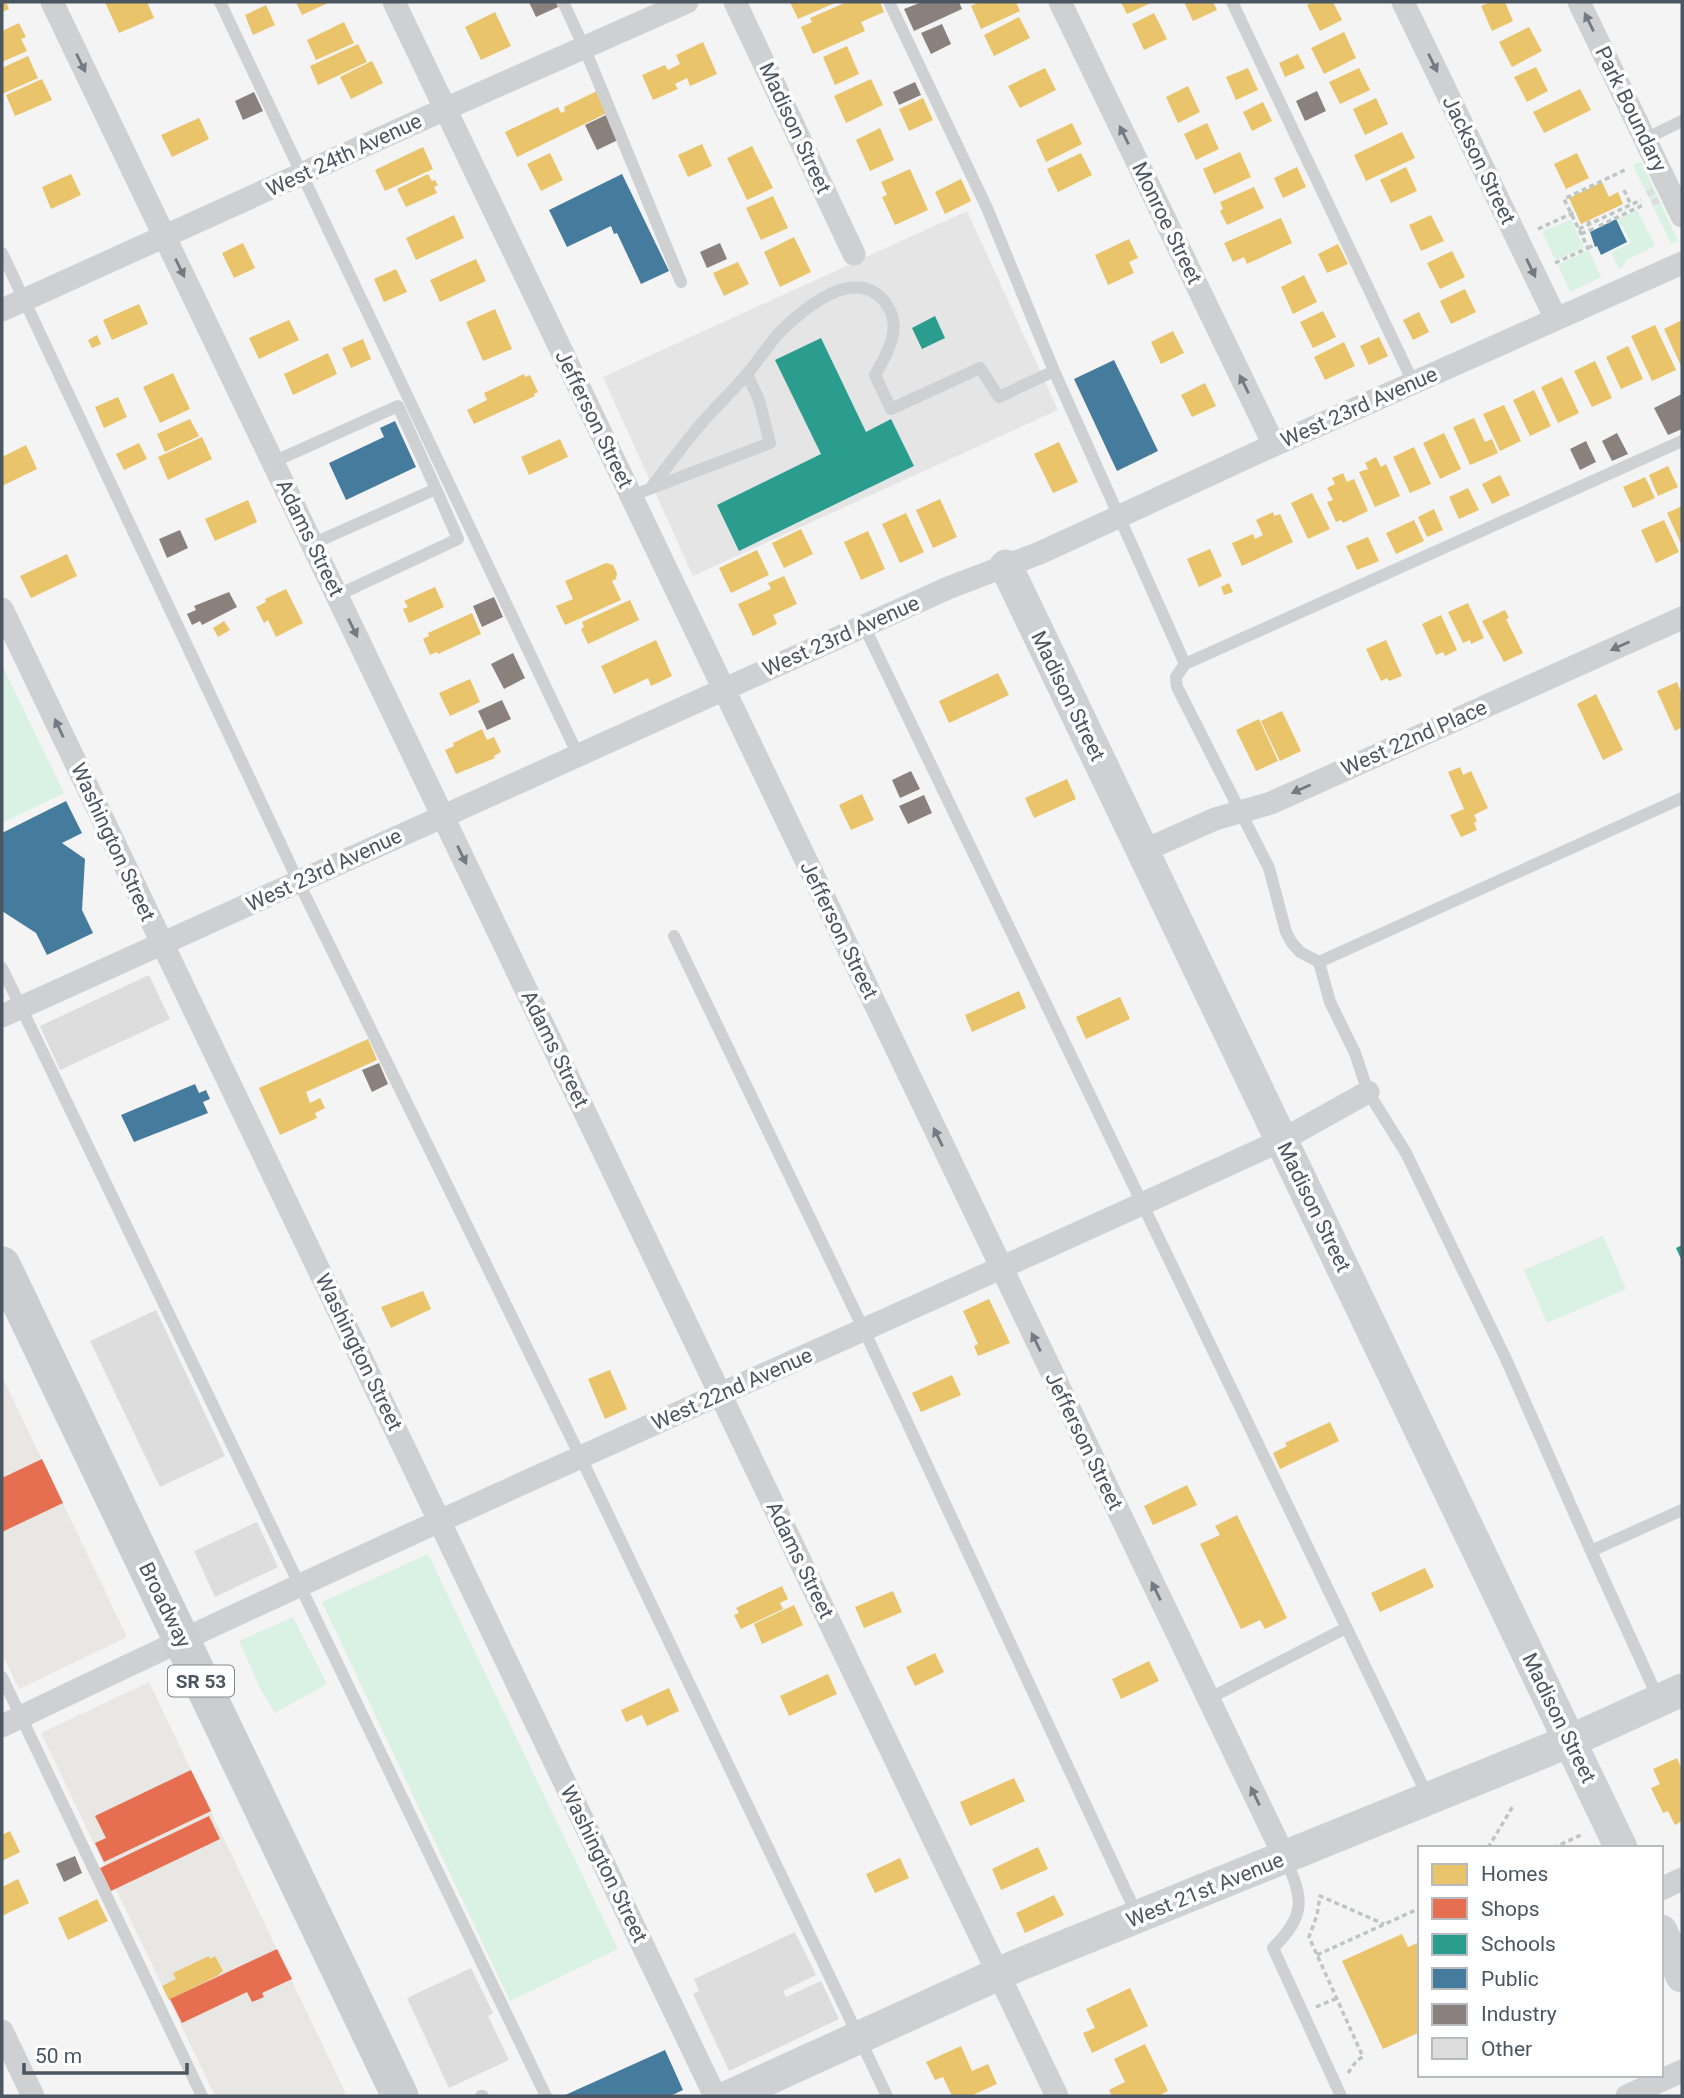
<svg xmlns="http://www.w3.org/2000/svg" width="1684" height="2098" viewBox="0 0 1684 2098" font-family="Roboto,sans-serif">
	<rect width="100%" height="100%" fill="#f4f4f4"/>
	<path fill="#e8e7e3" d="M2,1376L127,1637L19,1689L2,1654Z
		M149,1682L347,2096H215L41,1733Z"/>
	<path fill="#e6e5e6" d="M967,211L1058,410L693,576L603,377Z"/>
	<path fill="#d9f2e3" d="M1641,161L1678,241L1671,244L1633,165Z
		M1637,210L1655,246L1626,260L1623,267L1619,269L1611,252L1631,243L1622,225L1619,226L1616,220Z
		M1571,220L1584,247L1555,260L1542,231Z
		M1589,250L1601,277L1570,292L1558,265Z
		M2,665L64,793L2,823Z
		M1603,1236L1626,1289L1547,1323L1524,1270Z
		M428,1554L618,1949L510,2001L322,1602Z
		M293,1617L327,1684L275,1713L261,1690L239,1641Z"/>
	<path fill="#e9c46a" d="M2,2H6L9,9L2,12Z
		M105,2H147L154,18L119,33Z
		M296,2H330L302,15Z
		M790,2H837L798,19Z
		M847,2H880L884,12L861,22L865,31L813,54L801,27L812,22L810,18Z
		M980,2H1016L1020,11L981,29L971,6Z
		M1121,2H1153L1127,14Z
		M1184,2H1213L1217,10L1193,21Z
		M1314,2H1333L1342,20L1320,31L1307,5Z
		M1491,2H1505L1513,21L1492,31L1481,6Z
		M266,5L275,25L253,35L245,15Z
		M495,12L511,46L481,60L465,27Z
		M1154,13L1167,39L1144,50L1132,24Z
		M1019,17L1030,38L994,56L984,35Z
		M344,22L354,43L316,60L307,40Z
		M19,23L26,37L21,39L27,51L2,62V31Z
		M1529,27L1542,51L1512,67L1499,42Z
		M1344,32L1356,58L1324,74L1311,48Z
		M703,42L717,74L690,86L687,78L675,84L678,89L653,100L642,75L665,65L668,70L680,64L676,55Z
		M358,44L367,62L318,85L310,66Z
		M847,46L859,74L835,85L823,57Z
		M1298,54L1305,68L1285,77L1279,63Z
		M28,56L38,78L2,94V68Z
		M372,61L383,83L351,99L340,77Z
		M1536,67L1548,91L1527,102L1514,77Z
		M1045,68L1056,90L1020,108L1008,86Z
		M1248,68L1258,90L1236,100L1226,77Z
		M1359,68L1370,90L1340,104L1329,82Z
		M42,79L52,100L15,116L6,95Z
		M871,79L883,105L846,123L834,96Z
		M1188,86L1200,112L1178,123L1166,97Z
		M1580,89L1591,110L1544,133L1533,112Z
		M597,91L607,113L517,157L505,132L558,107L561,113L565,111L564,107Z
		M923,98L933,120L909,131L899,109Z
		M1376,98L1388,124L1365,135L1353,109Z
		M1263,102L1272,121L1252,131L1243,112Z
		M199,118L209,139L172,157L161,135Z
		M1072,123L1082,144L1046,162L1036,140Z
		M1207,123L1219,149L1196,160L1184,134Z
		M880,128L894,160L870,171L856,140Z
		M1402,132L1415,158L1366,181L1354,155Z
		M702,144L712,166L688,177L678,155Z
		M752,146L773,188L747,200L727,158Z
		M423,147L433,169L385,191L375,170Z
		M1240,152L1251,177L1214,194L1203,169Z
		M550,153L563,180L541,191L527,164Z
		M1081,153L1092,175L1058,192L1047,169Z
		M1577,153L1589,178L1566,189L1554,164Z
		M1297,167L1306,187L1283,198L1274,178Z
		M1406,167L1417,191L1391,203L1380,180Z
		M910,169L928,210L895,225L882,197L887,195L881,182Z
		M71,174L81,195L51,209L42,187Z
		M428,174L432,181L435,180L438,185L434,187L437,193L406,207L397,189Z
		M961,179L971,201L945,214L935,192Z
		M1602,182L1609,197L1618,192L1623,204L1581,224L1569,198Z
		M1254,187L1264,208L1227,225L1220,211L1223,209L1220,202Z
		M773,196L788,228L761,240L746,208Z
		M454,215L464,238L416,260L406,238Z
		M1431,215L1444,241L1421,251L1409,225Z
		M1281,218L1292,243L1247,264L1244,257L1233,262L1224,243Z
		M794,237L811,272L780,287L764,252Z
		M1129,239L1138,258L1129,262L1134,273L1108,285L1095,255Z
		M243,243L255,268L234,278L222,253Z
		M1338,244L1348,264L1327,273L1318,254Z
		M1452,251L1465,277L1440,289L1427,263Z
		M476,259L486,281L440,302L430,280Z
		M738,262L749,284L724,296L713,273Z
		M396,269L407,292L384,302L374,279Z
		M1304,275L1317,302L1293,314L1281,287Z
		M1465,289L1476,312L1451,324L1440,301Z
		M139,304L148,324L112,340L103,320Z
		M495,309L512,349L483,361L466,322Z
		M1323,311L1336,337L1313,348L1300,322Z
		M1419,312L1429,332L1413,340L1403,320Z
		M289,320L299,340L259,359L249,338Z
		M1682,320V368L1664,329Z
		M1655,325L1676,370L1652,381L1631,336Z
		M1173,331L1184,353L1161,364L1151,342Z
		M97,335L101,344L92,348L88,340Z
		M1379,337L1388,356L1369,365L1360,346Z
		M363,339L371,359L351,368L342,348Z
		M1344,342L1355,366L1325,380L1314,357Z
		M1628,346L1643,379L1621,389L1606,357Z
		M328,353L337,374L293,395L284,374Z
		M1595,361L1612,398L1592,407L1574,371Z
		M173,373L190,409L160,423L143,387Z
		M524,374L525,377L530,375L538,392L534,394L535,396L474,424L467,410L487,400L484,393Z
		M1562,377L1579,413L1558,423L1541,387Z
		M1205,383L1216,406L1192,417L1181,395Z
		M1534,390L1551,426L1530,436L1513,400Z
		M118,397L127,417L104,428L95,407Z
		M1504,405L1521,441L1500,451L1483,414Z
		M1474,418L1485,442L1492,439L1498,453L1470,465L1453,427Z
		M190,419L199,436L165,452L157,434Z
		M1444,433L1461,469L1440,479L1423,443Z
		M202,437L212,459L168,480L158,457Z
		M560,439L568,457L529,475L521,457Z
		M1059,442L1078,482L1053,493L1034,454Z
		M139,443L147,459L124,470L116,454Z
		M26,445L37,469L2,486V457Z
		M1414,447L1431,484L1410,493L1393,457Z
		M1376,457L1381,467L1386,464L1400,496L1375,507L1359,472L1368,469L1365,463Z
		M1668,466L1678,487L1658,496L1649,475Z
		M1343,473L1347,482L1354,479L1368,511L1343,523L1341,520L1336,522L1327,502L1333,500L1327,488L1335,484L1332,478Z
		M1500,475L1510,495L1492,504L1482,484Z
		M1645,477L1655,498L1633,508L1623,487Z
		M1468,488L1479,510L1459,519L1449,497Z
		M1312,493L1330,529L1308,539L1291,503Z
		M940,499L957,537L933,548L916,510Z
		M248,500L257,522L215,541L205,519Z
		M1682,506V546L1667,513Z
		M1434,509L1443,530L1427,537L1418,517Z
		M1273,512L1274,516L1280,514L1293,542L1242,566L1232,543L1253,534L1255,539L1263,535L1256,520Z
		M906,513L924,552L900,563L882,524Z
		M1414,520L1424,541L1396,554L1386,533Z
		M1664,520L1679,552L1656,563L1641,530Z
		M801,529L813,554L784,568L772,543Z
		M868,531L885,569L861,580L844,542Z
		M1368,537L1379,561L1357,570L1346,546Z
		M1210,549L1222,576L1199,587L1187,559Z
		M757,550L769,575L731,593L719,568Z
		M67,554L77,576L31,598L20,576Z
		M606,563L613,565L617,573L616,579L612,581L621,600L565,625L556,606L573,599L565,581Z
		M784,576L797,604L773,615L777,624L753,636L738,604L771,589L768,583Z
		M1229,583L1233,592L1224,595L1221,587Z
		M435,587L444,607L409,623L403,609L408,607L404,601Z
		M286,589L303,623L276,637L268,620L264,623L256,607L266,602L265,599Z
		M630,600L639,620L588,644L581,629L584,627L582,622Z
		M1468,603L1484,638L1471,644L1470,640L1463,643L1448,612Z
		M1505,610L1509,618L1506,619L1523,653L1504,662L1482,621Z
		M472,613L481,634L438,654L437,652L430,655L423,639L429,636L428,633Z
		M1441,615L1457,650L1445,656L1443,652L1436,655L1422,624Z
		M224,621L230,630L218,637L213,628Z
		M656,640L672,676L651,686L648,678L614,694L601,666Z
		M1386,640L1402,676L1389,681L1387,678L1381,681L1366,649Z
		M998,673L1009,695L949,723L939,701Z
		M470,679L480,702L450,716L439,693Z
		M1677,682L1682,695V727L1675,731L1657,691Z
		M1596,694L1623,750L1603,760L1577,704Z
		M1282,711L1301,751L1280,761L1261,721Z
		M1259,719L1278,761L1256,771L1236,730Z
		M482,729L487,740L494,737L501,752L494,756L495,758L456,774L445,750L454,746L453,743Z
		M1460,767L1463,775L1471,771L1488,808L1474,815L1477,821L1474,823L1477,830L1461,837L1450,815L1464,809L1448,772Z
		M1067,779L1076,799L1034,818L1025,798Z
		M862,794L874,820L851,830L839,805Z
		M1019,991L1026,1008L972,1032L965,1015Z
		M1120,997L1130,1019L1086,1039L1076,1017Z
		M368,1039L377,1060L306,1092L310,1103L320,1098L325,1108L315,1113L317,1118L280,1135L259,1088Z
		M423,1291L431,1309L391,1328L381,1307Z
		M989,1299L1010,1343L978,1356L974,1346L978,1344L963,1311Z
		M610,1370L627,1409L605,1419L588,1379Z
		M952,1375L961,1395L921,1412L912,1393Z
		M1330,1422L1339,1441L1280,1469L1273,1453L1287,1446L1285,1443Z
		M1187,1485L1197,1505L1153,1525L1144,1506Z
		M1237,1515L1287,1618L1265,1629L1260,1620L1241,1629L1200,1544L1220,1535L1215,1526Z
		M1425,1568L1434,1587L1380,1612L1371,1593Z
		M782,1586L788,1599L780,1603L783,1609L741,1629L734,1615L739,1613L736,1608Z
		M893,1591L902,1612L864,1628L855,1607Z
		M794,1605L803,1625L762,1644L754,1624Z
		M935,1653L944,1672L915,1686L906,1667Z
		M1149,1661L1159,1681L1121,1699L1112,1679Z
		M828,1674L837,1694L789,1716L780,1696Z
		M669,1688L679,1711L647,1726L642,1715L626,1722L621,1710Z
		M1677,1758L1682,1770V1821L1675,1825L1668,1811L1663,1813L1651,1788L1660,1784L1653,1769Z
		M1014,1778L1025,1801L970,1826L960,1802Z
		M10,1831L20,1852L2,1861V1835Z
		M1038,1847L1048,1869L1001,1890L992,1869Z
		M900,1858L909,1878L875,1893L866,1874Z
		M18,1879L29,1903L2,1916V1887Z
		M1054,1895L1064,1915L1025,1933L1016,1913Z
		M97,1899L108,1921L68,1940L58,1918Z
		M1402,1934L1408,1947L1420,1942V2032L1383,2049L1342,1961Z
		M209,1956L210,1959L215,1956L223,1971L217,1976L169,2000L162,1986L176,1979L173,1973Z
		M1130,1988L1148,2026L1092,2053L1083,2033L1095,2028L1086,2009Z
		M1145,2044L1168,2091L1158,2096H1112L1109,2090L1125,2082L1114,2059Z
		M961,2046L972,2071L988,2064L997,2084L970,2096H952L943,2077L935,2080L926,2062Z"/>
	<path fill="#e76f51" d="M42,1459L63,1503L2,1532V1478Z
		M191,1770L211,1811L104,1862L95,1843L106,1838L95,1816Z
		M209,1816L220,1839L111,1891L100,1868Z
		M277,1949L292,1979L262,1993L264,1997L252,2002L247,1992L182,2023L170,1999Z"/>
	<path fill="#2a9d8f" d="M935,316L945,338L922,349L912,328Z
		M821,338L866,432L891,419L914,466L739,551L717,505L821,454L775,360Z
		M1682,1245V1261L1676,1248Z"/>
	<path fill="#457b9d" d="M622,174L669,271L641,284L617,233L614,234L611,226L567,247L549,210Z
		M1616,219L1627,242L1601,255L1597,246L1595,247L1590,232Z
		M1114,360L1158,451L1117,471L1074,379Z
		M395,421L416,467L346,500L329,463L384,437L380,428Z
		M66,801L82,833L62,843L85,859L82,910L93,933L47,955L36,933L2,911V833Z
		M195,1084L199,1093L206,1090L210,1099L203,1102L208,1113L134,1142L121,1115Z
		M665,2050L683,2090L670,2096H563Z"/>
	<path fill="#8a817c" d="M529,2H556L558,7L536,17Z
		M922,2H959L962,9L914,31L904,9Z
		M942,24L951,44L931,54L921,33Z
		M915,82L921,95L899,105L893,92Z
		M1317,91L1326,111L1305,121L1296,101Z
		M254,92L263,111L243,120L235,101Z
		M606,115L618,140L597,150L585,125Z
		M720,243L727,259L707,268L700,252Z
		M1682,394V429L1668,435L1654,408Z
		M1617,433L1628,454L1612,461L1602,441Z
		M1586,441L1596,462L1580,470L1570,449Z
		M180,530L188,548L167,558L159,539Z
		M229,592L237,607L202,625L200,621L192,625L187,614L196,610L194,606Z
		M494,597L503,617L482,627L473,606Z
		M513,653L525,678L504,689L491,664Z
		M502,700L511,719L487,730L478,711Z
		M911,771L920,789L900,798L892,780Z
		M924,795L932,813L908,824L899,806Z
		M379,1063L388,1084L372,1092L362,1070Z
		M75,1856L82,1873L64,1882L56,1864Z"/>
	<path fill="#ddddde" d="M1652,188L1655,194L1649,197L1646,191Z
		M1657,197L1660,203L1653,206L1651,200Z
		M149,975L170,1019L60,1070L40,1026Z
		M156,1310L225,1456L160,1487L90,1341Z
		M257,1522L278,1567L215,1597L194,1551Z
		M795,1932L816,1975L783,1991L786,1997L821,1981L839,2019L729,2071L693,1994L699,1991L694,1979Z
		M471,1968L493,2013L488,2016L509,2060L449,2088L407,1998Z"/>
	<g fill="none" stroke-linecap="round" stroke-linejoin="round">
		<path stroke="#bcc7c4" stroke-width="3.5" stroke-dasharray="5 3.5" stroke-linecap="butt" d="M1624,190L1631,205
			M1599,226L1643,205
			M1538,229L1575,212
			M1579,229L1641,200
			M1581,234L1592,229L1588,221
			M1588,248L1594,245
			M1555,263L1588,248L1564,199L1627,169
			M1488,1848L1513,1806
			M1553,1848L1583,1834
			M1317,1955L1420,1908
			M1316,2007L1337,1998
			M1348,2073L1357,2060L1363,2057L1309,1937L1317,1915L1320,1896L1384,1924"/>
		<path stroke="#ced0d2" stroke-width="12" d="M220,2L578,755
			M563,2L584,47L681,282
			M889,2L987,208L1054,371L1185,664
			M1232,2L1413,382
			M1645,139L1682,121
			M2,253L298,881L581,1458L887,2096
			M273,462L398,406L436,489
			M652,486C669,465 684,443 702,423C716,406 732,392 746,375C758,362 767,346 779,333C804,308 858,262 887,305C903,329 887,354 875,375L891,409L980,368L999,397L1054,371
			M631,496L770,443L759,400L747,374
			M312,544L436,489L458,539L338,595
			M864,626L1429,1799
			M674,936L864,1330L1138,1917
			M1319,962L1682,798
			M2,968L546,2096
			M1591,1551L1506,1359L1406,1153L1368,1092L1355,1053L1330,1002L1319,962L1300,952L1292,943L1286,932L1269,868L1177,687L1176,677L1185,664L1682,441
			M2,1677L202,2096
			M1658,1698L1591,1551L1682,1510
			M1208,1699L1346,1628
			M1285,1858C1304,1899 1306,1915 1273,1948L1341,2096
			M481,2096H483"/>
		<path stroke="#ced0d2" stroke-width="23" d="M52,2L1057,2096
			M394,2L1285,1858
			M735,2L854,254
			M1060,2L1274,445
			M1403,2L1556,319
			M1579,2L1682,216
			M2,310L445,109L687,2
			M2,609L715,2096
			M1143,851L1215,819L1271,803L1682,618
			M2,1016L948,588L1042,552L1274,445L1682,263
			M2,1726C424,1522 856,1336 1282,1140L1368,1092
			M1661,1889L1682,1879
			M2,2031L33,2096
			M1627,2096L1682,2071"/>
		<path stroke="#ced0d4" stroke-width="33" d="M1006,566L1621,1848
			M1661,1931L1682,1976
			M730,2096L1016,1966L1570,1741L1682,1690"/>
		<path stroke="#caced1" stroke-width="37" d="M2,1265L400,2096"/>
	</g>
	<defs><path id="oneway-solid" d="M-6-.8H1V-3.2L6.5 0L1 3.2V.8H-6Z" transform="scale(1.75)"/></defs>
	<g fill="#727b83">
		<use href="#oneway-solid" transform="translate(1589 22) rotate(-116)"/>
		<use href="#oneway-solid" transform="translate(81 63) rotate(64)"/>
		<use href="#oneway-solid" transform="translate(1433 63) rotate(64)"/>
		<use href="#oneway-solid" transform="translate(1124 135) rotate(-116)"/>
		<use href="#oneway-solid" transform="translate(180 268) rotate(64)"/>
		<use href="#oneway-solid" transform="translate(1531 268) rotate(64)"/>
		<use href="#oneway-solid" transform="translate(1244 384) rotate(-116)"/>
		<use href="#oneway-solid" transform="translate(353 628) rotate(64)"/>
		<use href="#oneway-solid" transform="translate(1620 646) rotate(156)"/>
		<use href="#oneway-solid" transform="translate(59 728) rotate(-115)"/>
		<use href="#oneway-solid" transform="translate(1301 789) rotate(156)"/>
		<use href="#oneway-solid" transform="translate(462 855) rotate(64)"/>
		<use href="#oneway-solid" transform="translate(938 1137) rotate(-116)"/>
		<use href="#oneway-solid" transform="translate(1036 1342) rotate(-116)"/>
		<use href="#oneway-solid" transform="translate(1156 1591) rotate(-116)"/>
		<use href="#oneway-solid" transform="translate(1255 1796) rotate(-116)"/>
	</g>
	<g text-anchor="middle" dominant-baseline="central" stroke-width="7" stroke-linejoin="round" paint-order="stroke">
		<rect fill="#fff" stroke="#808990" stroke-width="2" x="168" y="1665.5" width="66" height="31" rx="5"/>
		<g font-size="19" font-weight="bold" fill="#4a5661">
			<text x="201" y="1681">SR 53</text>
		</g>
		<g font-size="21" fill="#4a5661" stroke="#fff">
			<text transform="translate(1631 109) rotate(64)">Park Boundary</text>
			<text transform="translate(795 128) rotate(65)">Madison Street</text>
			<text transform="translate(344 155) rotate(-25)">West 24th Avenue</text>
			<text transform="translate(1479 160) rotate(64)">Jackson Street</text>
			<text transform="translate(1167 223) rotate(64)">Monroe Street</text>
			<text transform="translate(1359 407) rotate(-24)">West 23rd Avenue</text>
			<text transform="translate(594 419) rotate(64)">Jefferson Street</text>
			<text transform="translate(310 538) rotate(64)">Adams Street</text>
			<text transform="translate(841 636) rotate(-24)">West 23rd Avenue</text>
			<text transform="translate(1068 696) rotate(64)">Madison Street</text>
			<text transform="translate(1414 738) rotate(-24)">West 22nd Place</text>
			<text transform="translate(113 842) rotate(65)">Washington Street</text>
			<text transform="translate(324 870) rotate(-25)">West 23rd Avenue</text>
			<text transform="translate(839 930) rotate(64)">Jefferson Street</text>
			<text transform="translate(555 1049) rotate(64)">Adams Street</text>
			<text transform="translate(1314 1207) rotate(64)">Madison Street</text>
			<text transform="translate(359 1352) rotate(64)">Washington Street</text>
			<text transform="translate(732 1389) rotate(-24)">West 22nd Avenue</text>
			<text transform="translate(1084 1441) rotate(64)">Jefferson Street</text>
			<text transform="translate(800 1560) rotate(64)">Adams Street</text>
			<text transform="translate(165 1605) rotate(64)">Broadway</text>
			<text transform="translate(1559 1718) rotate(64)">Madison Street</text>
			<text transform="translate(604 1864) rotate(64)">Washington Street</text>
			<text transform="translate(1205 1890) rotate(-22)">West 21st Avenue</text>
		</g>
	</g>
	<rect width="1684" height="2098" fill="none" stroke="#4a5661" stroke-width="7"/>
	<rect x="1418" y="1846" width="245" height="231" fill="#ffffff" stroke="#b7bbc0" stroke-width="2"/>
	<rect x="1432" y="1864" width="35" height="21" fill="#e9c46a" stroke="#b7bbc0" stroke-width="2"/>
	<text x="1481" y="1881" font-size="21" fill="#4a5661">Homes</text>
	<rect x="1432" y="1898" width="35" height="21" fill="#e76f51" stroke="#b7bbc0" stroke-width="2"/>
	<text x="1481" y="1916" font-size="21" fill="#4a5661">Shops</text>
	<rect x="1432" y="1934" width="35" height="21" fill="#2a9d8f" stroke="#b7bbc0" stroke-width="2"/>
	<text x="1481" y="1951" font-size="21" fill="#4a5661">Schools</text>
	<rect x="1432" y="1968" width="35" height="21" fill="#457b9d" stroke="#b7bbc0" stroke-width="2"/>
	<text x="1481" y="1986" font-size="21" fill="#4a5661">Public</text>
	<rect x="1432" y="2004" width="35" height="21" fill="#8a817c" stroke="#b7bbc0" stroke-width="2"/>
	<text x="1481" y="2021" font-size="21" fill="#4a5661">Industry</text>
	<rect x="1432" y="2038" width="35" height="21" fill="#ddddde" stroke="#b7bbc0" stroke-width="2"/>
	<text x="1481" y="2056" font-size="21" fill="#4a5661">Other</text>
	<path d="M24 2063v10h163v-10" fill="none" stroke="#4a5661" stroke-width="3.5"/>
	<text x="35" y="2063" font-size="21" fill="#4a5661" stroke="#ffffff" stroke-width="5" paint-order="stroke">50 m</text>
</svg>
